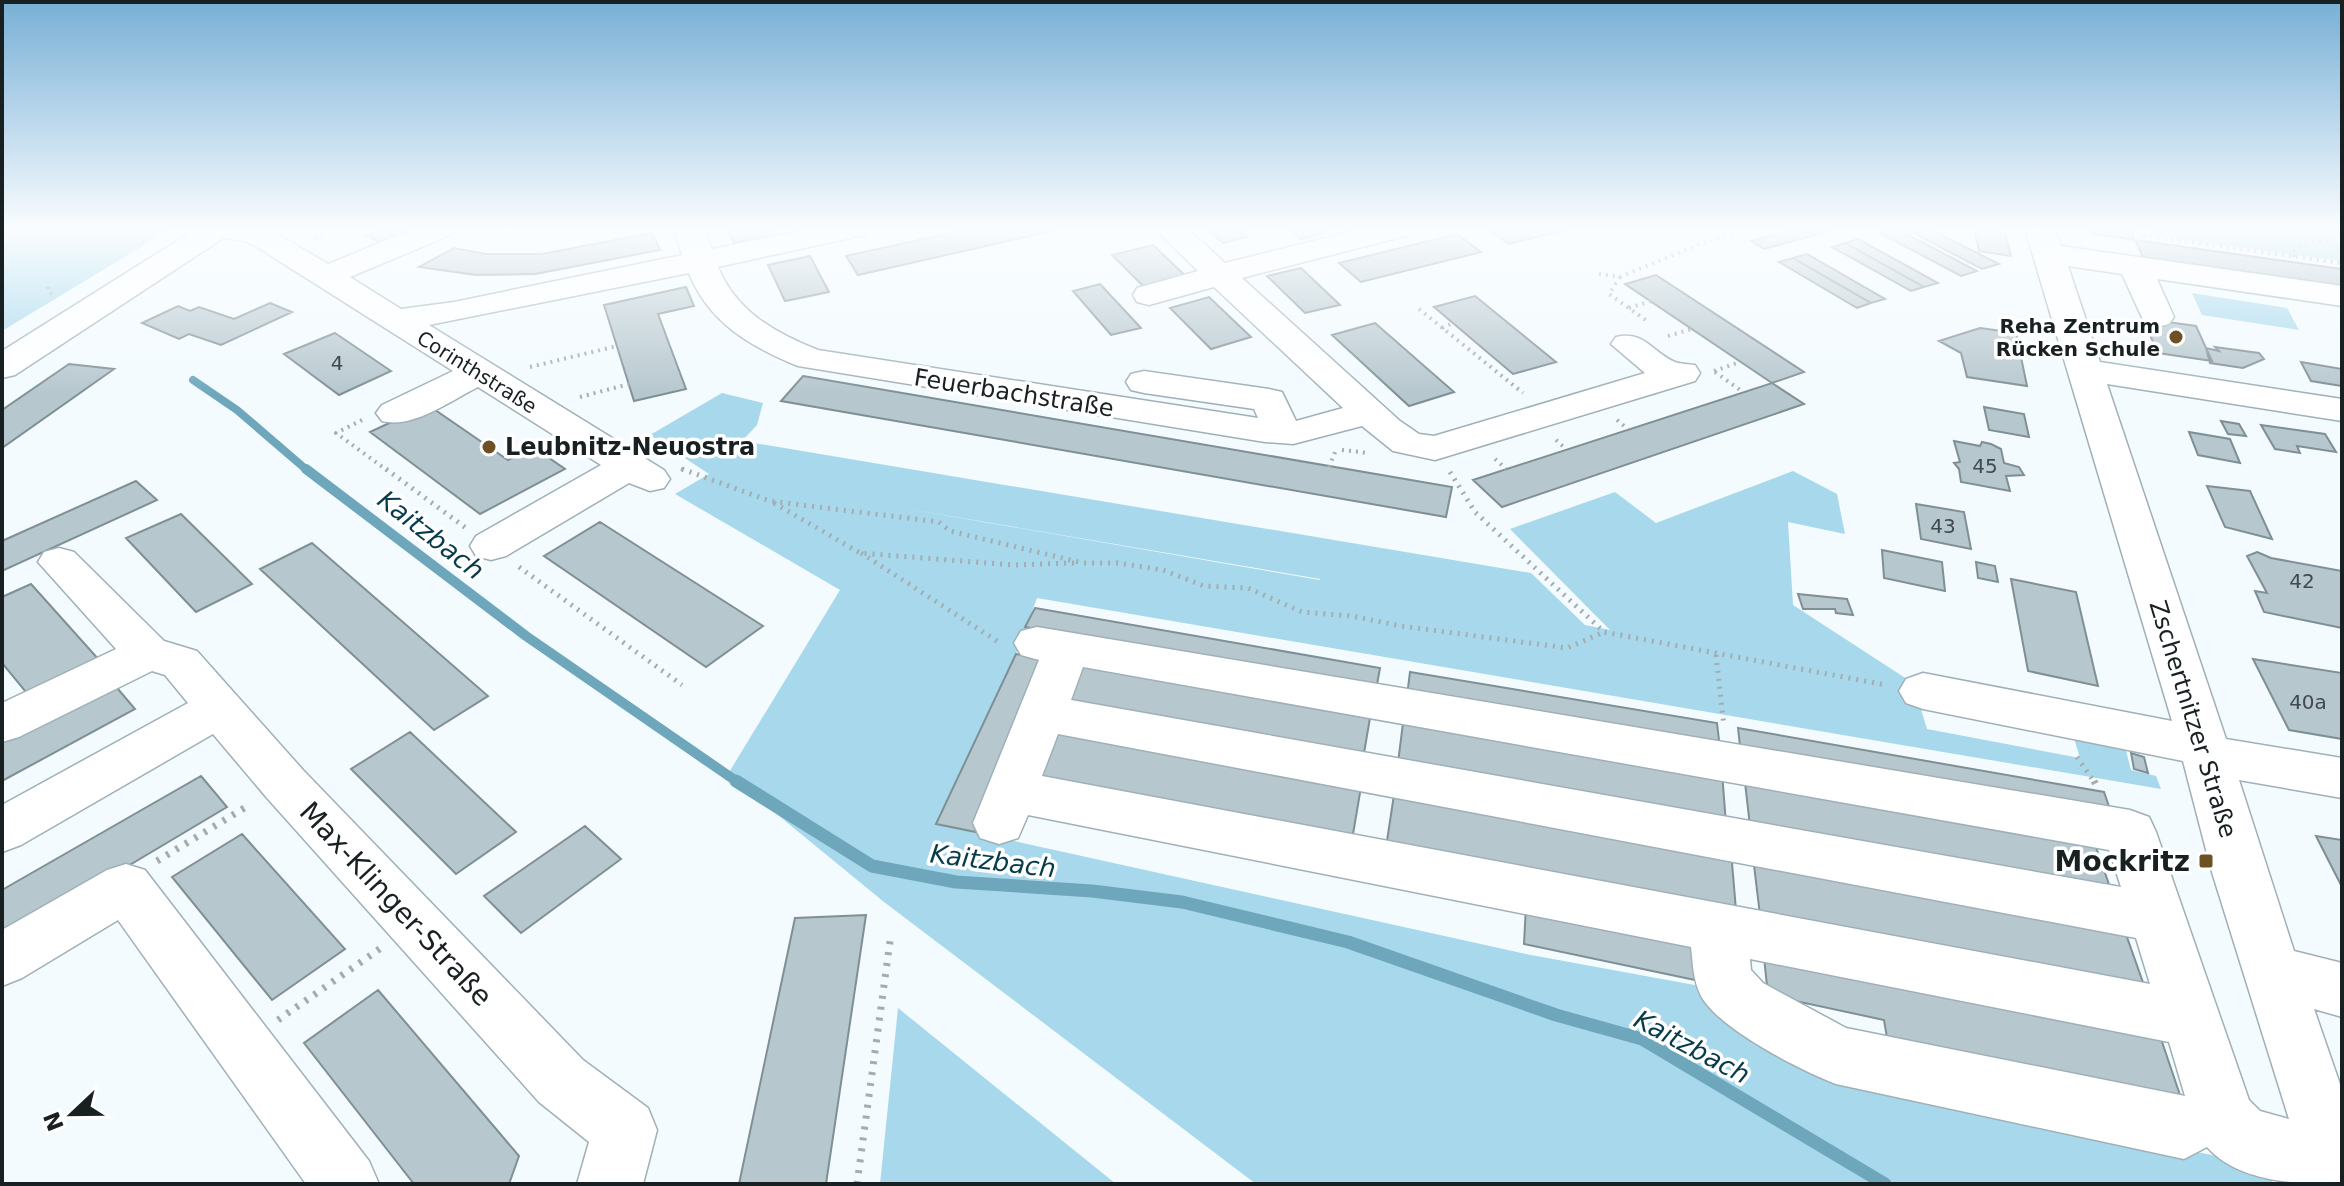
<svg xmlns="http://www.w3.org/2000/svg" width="2344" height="1186" viewBox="0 0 2344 1186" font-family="'DejaVu Sans',sans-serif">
	<rect width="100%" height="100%" fill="#f3fbfe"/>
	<path fill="#a7d8ec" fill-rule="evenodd" d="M2,229H171L2,331Z
		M2145,229H2342V261L2147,235Z
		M2192,293L2287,308L2299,330L2202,315Z
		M722,393L763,403L757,425L742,441L1531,573L1585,625L1610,630L1510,529L1615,492L1656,523L1793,471L1837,494L1845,534L1788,522L1793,605L1913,683L1927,729L2080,758L2074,738L2125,747L2131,770L2156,776L2161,789L1037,598L1016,654L937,824L1531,955L1711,988L1843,1078L2269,1167L2273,1184H1256L884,902L728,774L840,590L675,494L709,474L650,435ZM891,506L1320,579V580Z
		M898,1008L1116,1184H880Z"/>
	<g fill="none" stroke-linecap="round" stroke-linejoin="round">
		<path stroke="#6ea7bc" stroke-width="8" d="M193,380L237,410L308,471"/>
		<path stroke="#6ea7bc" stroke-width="10" d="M306,469L526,636L739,783"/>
		<path stroke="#6ea7bc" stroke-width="13" d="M736,781L872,866L956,882L1092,891L1182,902L1348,942L1556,1015L1642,1039L1885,1184"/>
	</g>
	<path fill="#b6c7ce" stroke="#7f8f96" stroke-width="2" d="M384,229H425L387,246L376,244L378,241L367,236Z
		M727,229H771L774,235L734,243Z
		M969,229H1061L858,275L846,256Z
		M1207,229H1239L1248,237L1223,243Z
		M1290,229H1322L1326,233L1301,239Z
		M1487,229H1568L1509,244Z
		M1796,229H1837L1764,249L1751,241Z
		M1897,229L1977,271L1961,276L1880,233Z
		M1906,229H1930L1999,264L1982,269Z
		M1974,229L2005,233L2011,256L1979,251Z
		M2092,229H2130L2135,240L2094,234Z
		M652,233L660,250L535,274L476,275L419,267L454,248L486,254H542Z
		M1457,234L1481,252L1361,282L1339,263Z
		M1858,239L1938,283L1924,287L1845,243Z
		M2135,240L2342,269V286L2143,257Z
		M1845,243L1924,287L1911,291L1832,247Z
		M1153,245L1191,281L1149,292L1112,255Z
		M1807,254L1885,299L1871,303L1793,258Z
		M810,256L829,292L785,301L768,265Z
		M1793,258L1871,303L1857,308L1779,262Z
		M1301,268L1340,305L1305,313L1267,276Z
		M1656,275L1804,372L1772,383L1625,284Z
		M1100,284L1141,328L1111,335L1073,291Z
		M686,287L694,306L658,314L686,389L634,401L604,305Z
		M1475,296L1556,362L1513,374L1434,307Z
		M1209,297L1231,318L1251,337L1211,349L1170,308Z
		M270,303L292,312L221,345L189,334L179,339L142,323L178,306L190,311L199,307L234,319Z
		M2153,320L2196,326L2212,361L2158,353L2144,322Z
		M1375,323L1454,392L1409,406L1332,335Z
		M1980,328L2016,333L2027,386L1967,377L1961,353L1939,341Z
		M335,333L391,371L339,395L284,354Z
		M2215,347L2259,353L2264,359L2243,368L2210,363L2206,348L2219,351Z
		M2301,362L2342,369V386L2311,381Z
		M69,364L114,369L2,448V410Z
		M803,376L1452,487L1446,517L781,401Z
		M1772,383L1804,404L1502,507L1473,480Z
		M428,405L508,460L533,447L565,469L480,514L370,432Z
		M1984,407L2024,414L2029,437L1989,430Z
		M2221,421L2239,424L2246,436L2228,434Z
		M2261,425L2325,434L2336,452L2297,446L2300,453L2275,449Z
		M2189,432L2230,439L2240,463L2198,455Z
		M1954,441L1980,446L1982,442L1991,444L2001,449L2004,463L2019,467L2024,475L2006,476L2010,491L1961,482L1959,469L1954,463L1960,462Z
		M136,481L157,500L2,571V541Z
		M2207,486L2250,491L2272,539L2225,527Z
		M1916,504L1964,512L1971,549L1921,539Z
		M181,514L252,584L196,612L126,538Z
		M600,522L763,626L706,667L544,556Z
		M312,543L488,696L434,730L260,569Z
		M1882,550L1942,562L1945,591L1884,578Z
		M2257,552L2271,558L2342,571V628L2264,612L2255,591L2267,593L2247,556Z
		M1976,562L1995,566L1998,582L1978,578Z
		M2011,579L2076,592L2098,686L2028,671Z
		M31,584L100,661L30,697L2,663V597Z
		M1798,594L1847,599L1853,615L1836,613L1835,609H1803Z
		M1035,608L1380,668L1376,690L1025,627Z
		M1016,654L1051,661L976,832L936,824Z
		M2253,659L2342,673V739L2289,730Z
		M1081,660L1371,712L1363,759L1063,703Z
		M1410,672L1717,723L1720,749L1407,696Z
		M112,682L135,709L2,781V739Z
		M1404,715L1722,772L1726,824L1398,763Z
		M1738,728L2104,792L2113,818L1741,755Z
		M1055,729L1361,787L1352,840L1035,778Z
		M410,732L516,832L456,874L351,769Z
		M2131,753L2144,757L2148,773L2134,769Z
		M1744,774L2092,836L2112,893L1750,826Z
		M201,776L227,807L2,941V890Z
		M1395,788L1731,851L1736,910L1387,841Z
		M585,826L621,859L521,933L484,896Z
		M242,834L345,949L272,1000L172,877Z
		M2316,836L2342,840V887Z
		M1753,857L2123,926L2146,991L1760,915Z
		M1526,905L1706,942L1709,983L1524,944Z
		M866,915L826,1184H739L795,918Z
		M1763,948L2158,1030L2182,1101L1887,1038L1884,1020L1768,995Z
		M378,990L519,1156L509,1184H414L304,1043Z"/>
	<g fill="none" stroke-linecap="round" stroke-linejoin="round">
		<g stroke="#9fb0b7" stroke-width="3">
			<path id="minor" d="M202,229H269L328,264L414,229H455L451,235L350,277L401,309L454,302L682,255L674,229H704L712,249L809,229H868L864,235L718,267C736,311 775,333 818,350L1258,418L1254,409L1144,393L1131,390L1126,382L1131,374L1144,371L1269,389L1282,392L1296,421L1343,408L1214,287L1149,305L1137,302L1133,295L1137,288L1198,271L1155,229H1188L1225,263L1362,229H1413L1409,235L1242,278L1400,421L1419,434L1434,436L1645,373L1611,344L1616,337C1644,330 1652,352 1675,362C1680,364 1689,364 1695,365L1700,373L1695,381L1435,460L1393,451L1362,426L1293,444L1265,442L798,366C751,347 708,322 689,273L429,325L664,470L670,479L664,488L650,491L629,483L506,556L491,560L476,556L470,546L476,536L601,465L478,387C450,401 413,429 382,421L376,413L382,405L453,371L257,247L245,241L206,235Z
				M2025,229H2055L2061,246L2342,286V306L2157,279L2174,317L2169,324L2157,327L2145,324L2122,274L2068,266L2100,362L2342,399V421L2107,384L2226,739L2342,758V798L2239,780L2294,951L2342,963V1017L2314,1009L2342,1090V1184C2298,1184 2239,1183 2207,1147L2184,1159L1836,1084C1800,1070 1719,1029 1701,996C1693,980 1693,964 1691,947L1028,815L1018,838L999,844L980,838L973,823L1039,660L1021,655L1014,643L1021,631L1037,627L2130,810L2149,817L2156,832L2249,1100L2260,1111L2289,1119L2211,869L2183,761L1923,709L1906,703L1899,691L1906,679L1923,673L2172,721ZM1083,667L2109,850L2121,887L1071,700ZM1058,734L2136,938L2150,984L1042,776ZM1750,959L2169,1042L2185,1096L1846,1028L1763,983L1751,970Z
				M59,548L74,552L164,641L197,651L303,770L583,1060L648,1108L657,1130L643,1184H577L589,1142L539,1102L267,798L213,734L21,845L2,852V805L188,703L165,675L152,671L19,737L2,742V703L116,649L38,562L44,552Z
				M126,864L145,870L369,1161L379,1184H306L118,920L22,978L2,986V930L107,870Z"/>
		</g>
		<g stroke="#9fb0b7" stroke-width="3">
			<path id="major" d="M196,229H232L228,235L15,375L2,378V351Z"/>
		</g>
		<path stroke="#a4acae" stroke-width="4" stroke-dasharray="2 5" stroke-linecap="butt" d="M2141,229L2144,236L2342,263
			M2332,229L2342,234
			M314,238L336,229
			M144,242L142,238L146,229
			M2294,257L2293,251L2309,241H2342
			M1599,274L1620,277L1700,244L1748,229
			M1620,277L1609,294L1647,321
			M48,287V291L56,297
			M1629,308L1651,301
			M1419,309L1523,393
			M1442,328L1453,323
			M1668,336L1692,329
			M530,367L617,346
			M1714,371L1740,362
			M1715,372L1743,392
			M580,397L629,384
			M362,420L336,433L388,471
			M1617,420L1628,429
			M1556,440L1566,449
			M1342,450L1368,453
			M1495,459L1506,469
			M1329,467L1336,450
			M681,469L687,471"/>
		<path stroke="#a4acae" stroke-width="5" stroke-dasharray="2 6" stroke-linecap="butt" d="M386,469L466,528
			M682,469L770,501L939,522L950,531L1083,563H1118L1163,570L1204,586L1248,588L1302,612L1351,616L1401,626L1567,648L1604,632
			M1450,472L1475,512L1604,632L1886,685
			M774,503L860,553L1013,565L1074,563
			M861,553L1000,643
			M519,567L682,685
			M1716,655L1724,726
			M2077,757L2095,783"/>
		<path stroke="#a4acae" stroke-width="7" stroke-dasharray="3 8" stroke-linecap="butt" d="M2094,781L2096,785
			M157,861L251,804
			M278,1020L381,948
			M857,1184L891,934"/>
		<use href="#minor" fill="#fff" fill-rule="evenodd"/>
		<use href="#major" fill="#fff" fill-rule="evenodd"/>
	</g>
	<linearGradient id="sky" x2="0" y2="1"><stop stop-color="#77afd6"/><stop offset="0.58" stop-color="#fafdff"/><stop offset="1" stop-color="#fafdff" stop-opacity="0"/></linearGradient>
	<rect width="2344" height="395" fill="url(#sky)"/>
	<g fill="#6e5025" stroke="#fff" stroke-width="3">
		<circle cx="2176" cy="337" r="8"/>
		<circle cx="489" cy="447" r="8"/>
		<rect x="2198" y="853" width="16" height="16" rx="4"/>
	</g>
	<g text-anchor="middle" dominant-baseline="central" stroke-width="7" stroke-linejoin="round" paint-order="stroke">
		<g font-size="20" font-weight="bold" fill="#192022" stroke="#fff" text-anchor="end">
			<text x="2160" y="326">Reha Zentrum<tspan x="2160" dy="23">Rücken Schule</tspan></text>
		</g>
		<g font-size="20" fill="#404a4d">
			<text x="337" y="363">4</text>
			<text x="1985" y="466">45</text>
			<text x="1943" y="526">43</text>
			<text x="2302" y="581">42</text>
			<text x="2308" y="702">40a</text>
		</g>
		<g font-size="20" fill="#192022" stroke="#fff">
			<text transform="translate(477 372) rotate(32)">Corinthstraße</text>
		</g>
		<g font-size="24" fill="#192022" stroke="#fff">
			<text transform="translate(1014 393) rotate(9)">Feuerbachstraße</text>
			<text transform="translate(2193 719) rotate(73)">Zschertnitzer Straße</text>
		</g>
		<g font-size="24" font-weight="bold" fill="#192022" stroke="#fff" text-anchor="start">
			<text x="505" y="447">Leubnitz-Neuostra</text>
		</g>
		<g font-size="26" font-style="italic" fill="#063b4b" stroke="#fff">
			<text transform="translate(431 535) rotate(38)">Kaitzbach</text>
			<text transform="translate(993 861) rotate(7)">Kaitzbach</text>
			<text transform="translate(1692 1047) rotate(28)">Kaitzbach</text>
		</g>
		<g font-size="28" font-weight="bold" fill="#192022" stroke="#fff" text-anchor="end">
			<text x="2190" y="861">Mockritz</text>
		</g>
		<g font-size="28" fill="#192022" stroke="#fff">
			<text transform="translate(396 904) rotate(47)">Max-Klinger-Straße</text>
		</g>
	</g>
	<rect width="2344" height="1186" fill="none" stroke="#192022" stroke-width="8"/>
	<g transform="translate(72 1114) rotate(248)" stroke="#ffffff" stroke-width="6" paint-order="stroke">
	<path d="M0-6L14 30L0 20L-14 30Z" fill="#192022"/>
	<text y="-12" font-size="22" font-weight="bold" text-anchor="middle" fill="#192022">N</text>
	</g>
</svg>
